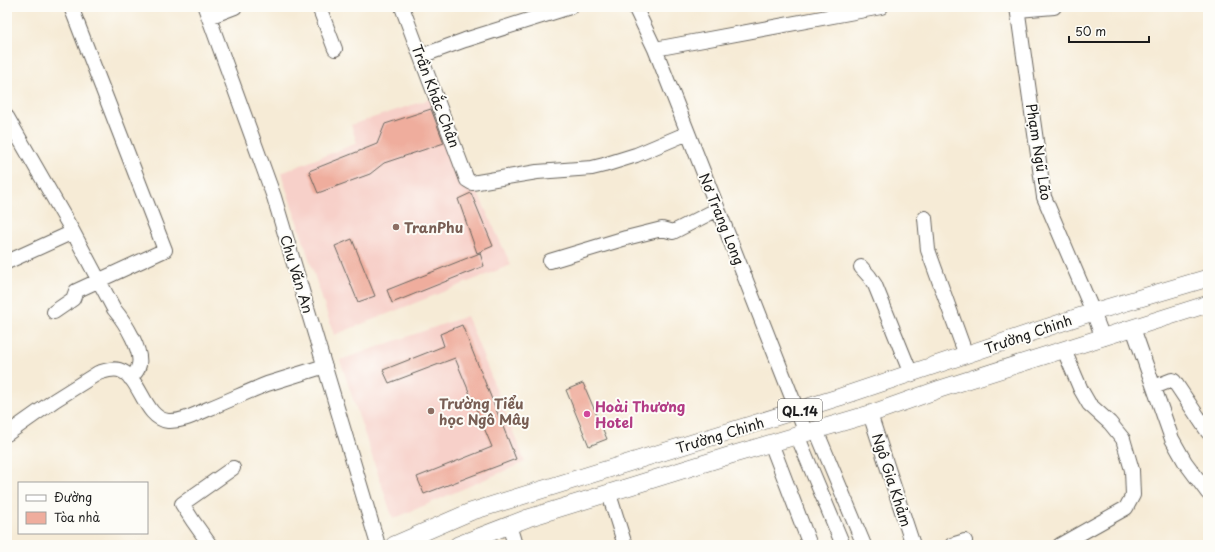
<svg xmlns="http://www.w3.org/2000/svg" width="1215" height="552" viewBox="0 0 1215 552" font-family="'Playpen Sans',sans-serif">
	<rect width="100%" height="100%" fill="#fdfcf7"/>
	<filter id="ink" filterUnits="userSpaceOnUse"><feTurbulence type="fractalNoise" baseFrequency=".025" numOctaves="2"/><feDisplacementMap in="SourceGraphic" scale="8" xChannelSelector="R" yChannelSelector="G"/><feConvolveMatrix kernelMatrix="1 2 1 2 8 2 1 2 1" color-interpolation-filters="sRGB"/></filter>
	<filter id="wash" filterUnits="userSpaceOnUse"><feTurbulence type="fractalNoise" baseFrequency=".012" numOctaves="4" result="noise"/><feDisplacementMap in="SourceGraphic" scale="16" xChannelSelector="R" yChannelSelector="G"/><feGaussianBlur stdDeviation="0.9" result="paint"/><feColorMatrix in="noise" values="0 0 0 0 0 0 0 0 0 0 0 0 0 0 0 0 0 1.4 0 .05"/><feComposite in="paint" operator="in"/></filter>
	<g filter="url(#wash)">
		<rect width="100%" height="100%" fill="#f6ebd6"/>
		<path fill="#f7d0c9" d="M430,99L464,187L476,189L511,265L334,335L281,173L357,143L351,125Z
			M467,316L525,462L393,519L340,360Z"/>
		<g id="blocks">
			<path fill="#efad9d" d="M431,109L444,143L384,163L370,174L318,193L309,171L377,144L385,124Z
				M471,193L493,246L477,253L458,199Z
				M352,239L375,296L358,302L335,246Z
				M480,253L484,266L392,303L387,290Z
				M462,325L516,459L424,494L417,477L492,447L455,358L389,383L383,370L444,346L440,334Z
				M583,383L607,439L589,446L566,390Z"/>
		</g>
	</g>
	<g filter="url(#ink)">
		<use href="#blocks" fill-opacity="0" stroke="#68645d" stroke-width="1"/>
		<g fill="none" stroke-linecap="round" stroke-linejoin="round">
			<g stroke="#68645d" stroke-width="16">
				<path id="minor" d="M205,7L274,197L378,545
					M319,7L335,49
					M402,7L467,180L472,183L537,172L592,168L604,165L636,155L688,133
					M635,7L655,49L806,433
					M1017,7L1044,197L1093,312L1103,338
					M1018,10L1054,7
					M209,17L235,7
					M655,49L881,7
					M421,56L465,40L570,7
					M7,117L73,232L114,309C124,321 145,353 138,368C137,372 133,375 130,378
					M925,218L928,250L966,355
					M550,261L626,238L662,229L673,232L718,209
					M7,262L73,232
					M861,267L869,276L875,285L911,374
					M54,312L73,299L76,291L165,250L71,7
					M1133,328L1172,439L1185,462L1208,493
					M1154,387L1172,380L1174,381L1208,432
					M870,414L913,545
					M816,430L864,545
					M7,434L55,400L98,373C105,371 112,368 119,370C141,376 143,418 168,421C182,422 196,414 208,409C228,401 247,392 267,384C286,378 306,372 325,366
					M797,435L843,545
					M771,443L810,545
					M609,494L625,545
					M509,525L515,545
					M210,545L193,521L182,504L233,468
					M952,545L965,541
					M1060,545L1126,508L1133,495L1132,470L1123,439L1110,423L1089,404L1081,390L1064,350"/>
			</g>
			<g stroke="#68645d" stroke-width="18">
				<path id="major" d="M394,545L470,512L840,397L1093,312L1208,278
					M458,545L528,518L731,455L870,414L940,389L1031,360L1208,304"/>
			</g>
			<use href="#minor" stroke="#fff" stroke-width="14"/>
			<use href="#major" stroke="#fff" stroke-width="17"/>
		</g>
	</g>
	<g fill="#8d6e63" stroke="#fdfcf7" stroke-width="1.5">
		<circle cx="396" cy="227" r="4"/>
		<circle cx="431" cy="411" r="4"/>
	</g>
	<circle fill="#d1479c" stroke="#fdfcf7" stroke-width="1.5" cx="587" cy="414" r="4"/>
	<g text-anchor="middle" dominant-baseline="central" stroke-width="4" stroke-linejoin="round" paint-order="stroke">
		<rect fill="#fdfcf7" stroke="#605f5e" stroke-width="1" x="778" y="399" width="44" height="22" rx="3"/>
		<g font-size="13" font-weight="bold" fill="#1c1c1c">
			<text x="800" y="410">QL.14</text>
		</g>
		<g font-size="14" fill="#1c1c1c" stroke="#fdfcf7">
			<text transform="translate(436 96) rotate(69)">Trần Khắc Chân</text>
			<text transform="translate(1039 152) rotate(81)">Phạm Ngũ Lão</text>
			<text transform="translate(722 219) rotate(68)">Nơ Trang Long</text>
			<text transform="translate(297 274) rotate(73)">Chu Văn An</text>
			<text transform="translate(1028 334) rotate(-19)">Trường Chinh</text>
			<text transform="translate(720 435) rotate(-17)">Trường Chinh</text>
			<text transform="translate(892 480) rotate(72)">Ngô Gia Khảm</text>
		</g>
		<g font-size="14" font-weight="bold" fill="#785e54" stroke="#fdfcf7" text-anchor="start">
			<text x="404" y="227">TranPhu</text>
			<text x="439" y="403">Trường Tiểu<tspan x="439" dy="16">học Ngô Mây</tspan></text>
		</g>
		<g font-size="14" font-weight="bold" fill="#b23c85" stroke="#fdfcf7" text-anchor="start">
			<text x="595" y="406">Hoài Thương<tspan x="595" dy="16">Hotel</tspan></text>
		</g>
	</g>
	<rect width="1215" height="552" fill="none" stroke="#fdfcf7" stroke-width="24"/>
	<rect x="18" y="482" width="130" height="52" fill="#fdfcf7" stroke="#a3a29f"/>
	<rect x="26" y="495" width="20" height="6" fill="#ffffff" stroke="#a3a29f"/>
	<text x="54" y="502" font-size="12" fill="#1c1c1c">Đường</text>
	<rect x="26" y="512" width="20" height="12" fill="#efad9d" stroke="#a3a29f"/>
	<text x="54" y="522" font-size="12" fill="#1c1c1c">Tòa nhà</text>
	<path d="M1069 36v6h80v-6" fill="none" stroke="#1c1c1c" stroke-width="2"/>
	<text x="1075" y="36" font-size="12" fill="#1c1c1c" stroke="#fdfcf7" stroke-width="3" paint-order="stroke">50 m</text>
</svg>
